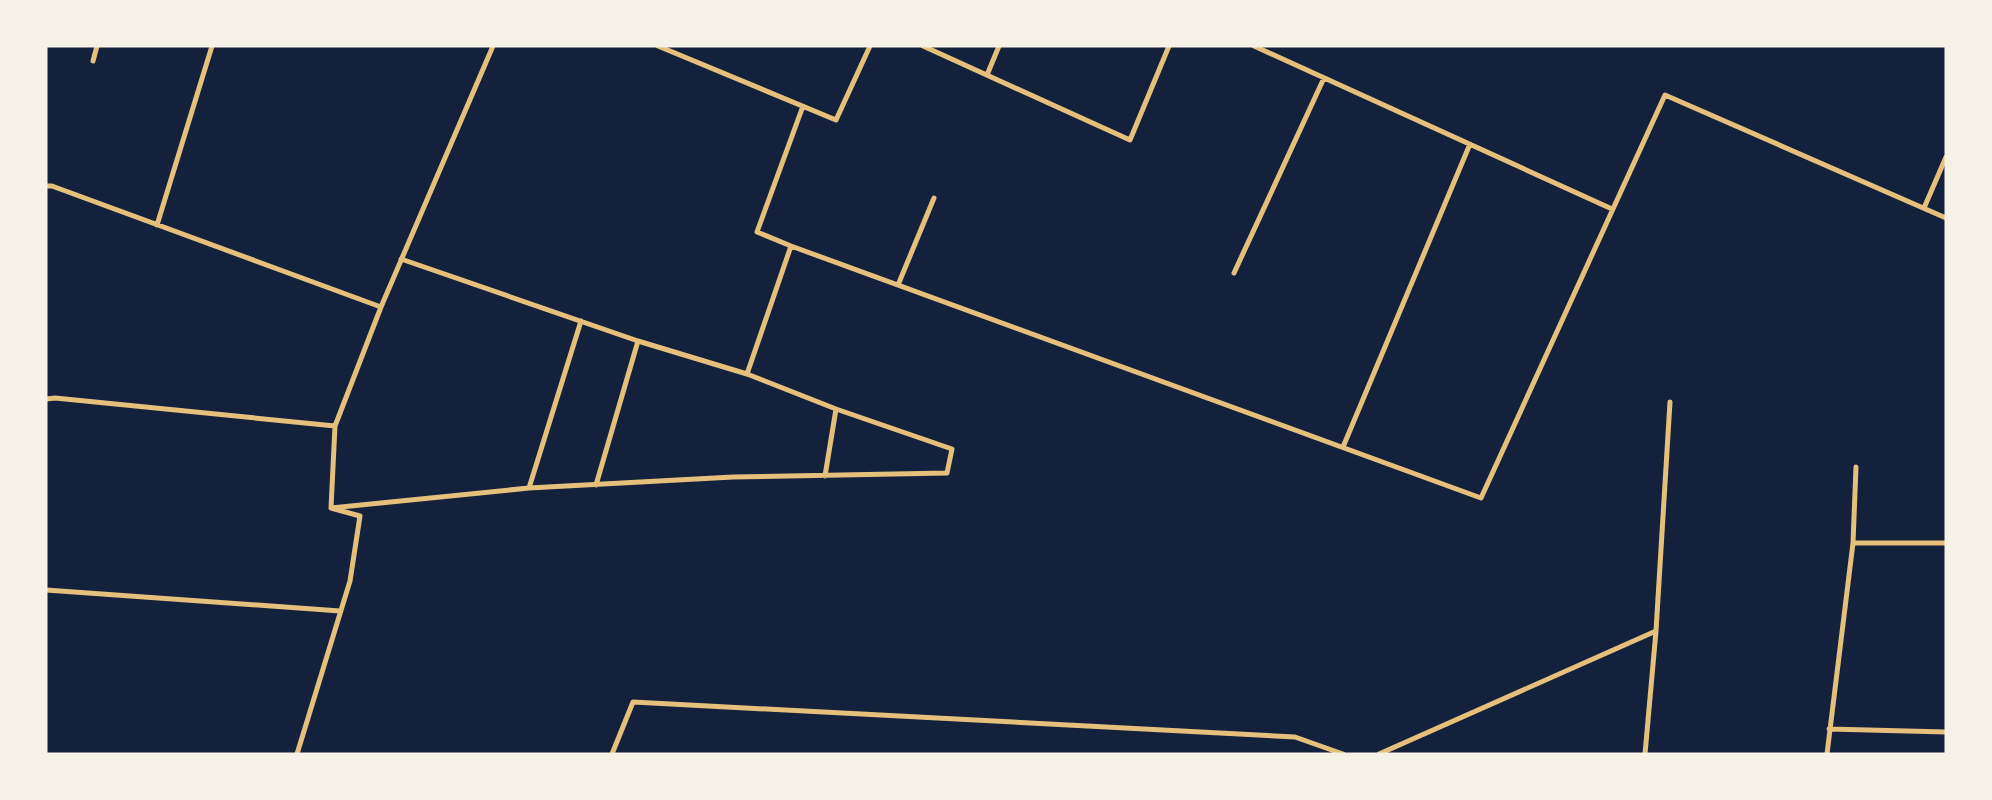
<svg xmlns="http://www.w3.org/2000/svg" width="1992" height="800" viewBox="0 0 1992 800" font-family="Roboto,sans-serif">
	<rect width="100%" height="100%" fill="#14213d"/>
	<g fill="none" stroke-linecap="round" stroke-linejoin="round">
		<path stroke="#e5c07b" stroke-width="5" d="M658,46L836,120L870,46
			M923,46L1130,140L1169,46
			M1254,46L1612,209
			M93,61L97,46
			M987,75L999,46
			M46,186H52L381,307L335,426
			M1924,208L1946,157
			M157,225L212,46
			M791,246L757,232L803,106
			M1234,273L1324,78
			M898,285L934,198
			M381,307L493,46
			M747,374L791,246L1481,498L1665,95L1946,218
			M46,399L55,398L335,426L331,508L360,516L350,581L297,754
			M1343,447L1470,144
			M825,476L836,409
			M596,485L638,341
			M529,488L581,321
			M331,508L529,488L733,477L947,473L952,449L836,409L747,374L638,341L401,259
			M1853,543H1946
			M46,590L340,611
			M1829,729L1946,732
			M612,754L633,702L1295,737L1343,754
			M1379,754L1656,631
			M1645,754L1656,631L1670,402
			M1827,754L1853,543L1856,467"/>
	</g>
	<rect width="1992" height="800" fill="none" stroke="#f6f1e7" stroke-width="95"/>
</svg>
